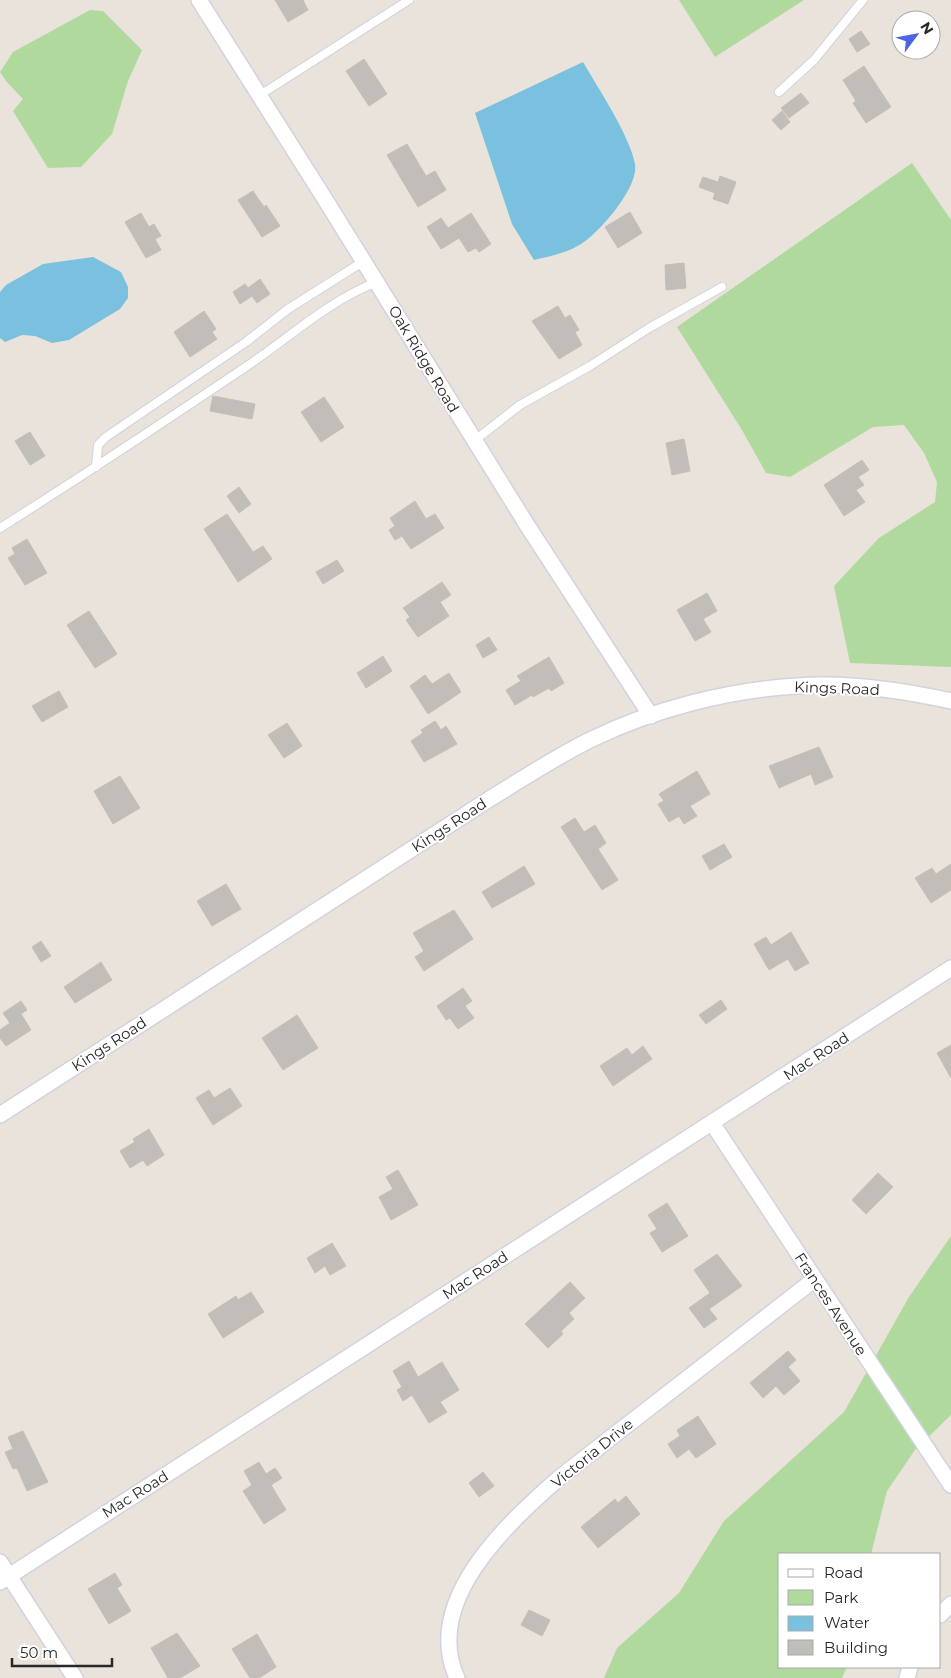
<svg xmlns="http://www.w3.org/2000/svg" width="951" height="1678" viewBox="0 0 951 1678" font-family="Montserrat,sans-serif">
	<rect width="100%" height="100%" fill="#e9e3db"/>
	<path fill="#b0d99e" d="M679,0H804L715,57Z
		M90,10L103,11L142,50L128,81L112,134L81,167L48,168L13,111L23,99L6,81L0,72L13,52Z
		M912,163L951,220V667L850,663L834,586L879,538L935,502L937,482L924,453L904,425L873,427L790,477L766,473L742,430L677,327Z
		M951,1236V1415L915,1450L887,1491L871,1554H780V1667H847L842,1678H604L617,1648L679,1593L724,1521L844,1412L909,1297Z"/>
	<path fill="#7ac1df" d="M583,62C598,88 630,136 635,164C639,187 600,232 581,244C567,253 550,256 534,260L512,224L475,113Z
		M93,257L121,272L128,287V298L120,309L69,340L52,343L35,336L22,335L5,342L0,338V292L6,285L43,264Z"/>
	<path fill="#c1bdb8" stroke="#c4bfb6" d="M275,0H303L308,10L288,22Z
		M861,31L870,44L857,52L849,39Z
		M364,59L387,94L369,106L346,71Z
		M864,66L891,107L866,123L853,103L856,101L843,80Z
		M801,93L809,103L789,118L781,108Z
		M782,111L790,122L781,130L772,120Z
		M407,144L426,176L435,171L446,190L418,207L387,155Z
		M720,176L736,182L728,204L713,199L715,193L699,187L703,177L718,182Z
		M253,191L264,207L266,205L280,226L262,237L238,200Z
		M630,212L642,233L618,248L605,227Z
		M141,213L149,227L154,224L161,236L155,239L161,250L146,258L125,222Z
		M471,213L491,244L479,252L476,248L468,252L459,238L441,249L427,227L441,218L448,228Z
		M684,263L686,288L666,290L665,265Z
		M260,279L270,294L257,303L252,296L240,304L233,292L245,284L248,288Z
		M558,306L565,318L570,315L579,330L575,332L582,345L559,359L532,321Z
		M204,311L216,329L212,332L217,339L190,357L174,332Z
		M213,396L255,404L252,419L210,411Z
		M324,397L344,427L321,442L301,412Z
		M30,432L45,456L30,465L15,441Z
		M684,439L690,471L672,475L666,443Z
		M862,460L869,470L858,477L864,485L856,490L865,502L844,516L824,485Z
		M239,487L251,504L239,513L227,496Z
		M415,501L426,519L435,514L444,528L411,549L402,536L395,540L389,530L395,526L390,518Z
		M227,514L253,552L263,546L272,559L238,582L204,529Z
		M27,539L47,573L25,585L8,558L15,554L12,548Z
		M337,560L344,571L323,584L316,572Z
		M442,582L451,595L440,602L449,616L418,637L406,620L410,617L403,608Z
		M707,593L717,611L703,619L711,632L695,641L677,610Z
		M89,611L117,654L95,668L67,625Z
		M489,637L497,650L483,658L476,645Z
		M383,656L392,671L366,688L357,673Z
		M549,657L564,683L551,691L549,688L533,697L532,695L515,705L506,690L521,681L517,676Z
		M449,673L461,692L428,714L410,686L425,675L432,684Z
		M59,691L68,707L42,722L32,706Z
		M435,721L441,730L446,726L457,744L424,762L411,741L423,733L421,730Z
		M287,723L302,746L284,758L268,735Z
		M819,747L833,777L815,785L811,774L779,788L769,766Z
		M697,771L710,794L690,806L697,816L684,824L679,816L669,822L658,804L664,801L659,794Z
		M120,776L140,808L113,824L94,791Z
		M575,818L584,832L595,825L606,843L598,849L618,880L602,890L561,827Z
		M724,844L732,857L710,870L702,856Z
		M951,864V890L931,903L915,878L932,868L936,874Z
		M524,866L535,884L492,908L482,892Z
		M226,884L241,909L212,926L197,901Z
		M454,910L473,939L424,971L415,957L424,951L413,933Z
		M791,932L809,963L795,971L788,959L769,970L754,944L766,937L771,945Z
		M41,941L51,956L41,962L32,947Z
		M101,962L112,980L75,1003L64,987Z
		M463,988L472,1001L465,1006L474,1018L458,1029L450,1018L446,1020L437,1006Z
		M721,1000L727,1009L706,1024L699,1015Z
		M21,1001L27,1010L21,1014L31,1030L6,1046L0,1038V1030L10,1023L3,1013Z
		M297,1015L318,1048L283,1070L262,1038Z
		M951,1045V1078L937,1053Z
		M643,1046L652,1059L613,1086L600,1066L627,1048L632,1055Z
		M230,1088L242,1106L213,1125L196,1098L209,1090L214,1098Z
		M149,1129L164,1155L147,1166L143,1160L130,1168L120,1151L135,1142L133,1139Z
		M398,1170L418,1205L391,1220L379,1197L393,1189L386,1177Z
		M878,1173L893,1187L866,1214L852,1200Z
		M667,1203L688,1236L662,1252L650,1233L657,1229L648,1215Z
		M332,1243L346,1266L330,1275L325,1266L315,1273L307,1258Z
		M717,1254L742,1286L709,1309L717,1319L704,1328L689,1308L710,1293L694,1270Z
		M570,1282L585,1298L569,1313L574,1319L561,1331L563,1334L548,1348L525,1324Z
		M251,1292L264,1312L223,1338L208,1314L236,1296L238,1300Z
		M788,1351L796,1360L788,1367L800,1381L784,1395L776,1386L763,1398L750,1383Z
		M409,1361L418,1377L442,1362L459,1390L440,1402L447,1412L429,1423L412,1395L403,1401L397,1390L402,1387L393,1371Z
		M698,1416L716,1444L696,1458L689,1449L677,1458L668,1444L680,1436L677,1430Z
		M23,1431L48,1482L27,1491L17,1468L13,1469L5,1452L13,1449L8,1437Z
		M259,1462L266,1474L275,1468L282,1478L271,1485L286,1510L264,1524L243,1491L252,1485L244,1471Z
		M483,1472L494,1486L479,1497L469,1483Z
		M626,1496L640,1514L598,1548L581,1527L615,1499L618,1503Z
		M115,1573L122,1585L117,1588L131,1611L109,1624L88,1589Z
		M529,1610L550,1620L542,1636L521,1625Z
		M177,1633L200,1666L180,1678H168L151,1648Z
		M257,1634L276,1667L259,1678H250L232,1649Z"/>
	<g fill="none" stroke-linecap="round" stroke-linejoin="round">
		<g stroke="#d1d3df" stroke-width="10">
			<path id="service" d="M779,92L814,60L863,0
				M260,95L409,0
				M474,441L520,405L590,366L649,328L722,287
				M96,467L98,445L106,437L246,342L288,309L364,261
				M0,528C84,475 167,420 250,364C291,336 330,300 377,282"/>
		</g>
		<g stroke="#d1d3df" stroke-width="18">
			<path id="minor" d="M199,0L323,196L527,525L651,716
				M0,1115L491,798C524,778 557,756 592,739C654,709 729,690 797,686C848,682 901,690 951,701
				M712,1123L951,1485
				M0,1562L75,1678
				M0,1582L951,968
				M940,1615L951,1604
				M457,1678C422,1601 507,1524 559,1478L815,1279
				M907,1678L910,1667"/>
		</g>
		<use href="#service" stroke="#fff" stroke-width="8"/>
		<use href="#minor" stroke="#fff" stroke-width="15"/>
	</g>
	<g text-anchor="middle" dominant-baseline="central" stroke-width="4" stroke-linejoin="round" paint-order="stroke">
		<g font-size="15" fill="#282828" stroke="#fff">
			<text transform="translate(424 359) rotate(59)">Oak Ridge Road</text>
			<text transform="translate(837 688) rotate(2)">Kings Road</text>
			<text transform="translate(449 825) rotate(-33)">Kings Road</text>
			<text transform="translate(109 1044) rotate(-33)">Kings Road</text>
			<text transform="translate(816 1056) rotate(-33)">Mac Road</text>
			<text transform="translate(475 1275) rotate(-33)">Mac Road</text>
			<text transform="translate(831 1304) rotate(57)">Frances Avenue</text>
			<text transform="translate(592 1453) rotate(-39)">Victoria Drive</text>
			<text transform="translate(135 1494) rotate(-32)">Mac Road</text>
		</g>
	</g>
	<rect x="778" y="1553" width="162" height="115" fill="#ffffff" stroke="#a9a9a9"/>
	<rect x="788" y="1569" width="25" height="8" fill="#ffffff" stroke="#a9a9a9"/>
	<text x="824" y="1578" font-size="15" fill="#282828">Road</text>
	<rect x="788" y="1590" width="25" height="15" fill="#b0d99e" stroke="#a9a9a9"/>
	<text x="824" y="1603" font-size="15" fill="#282828">Park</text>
	<rect x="788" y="1616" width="25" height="15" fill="#7ac1df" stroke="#a9a9a9"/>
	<text x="824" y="1628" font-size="15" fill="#282828">Water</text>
	<rect x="788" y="1640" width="25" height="15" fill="#c1bdb8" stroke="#a9a9a9"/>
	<text x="824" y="1653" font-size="15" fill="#282828">Building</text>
	<g transform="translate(916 35) rotate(58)"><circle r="24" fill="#ffffff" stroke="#a9a9a9"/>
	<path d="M0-4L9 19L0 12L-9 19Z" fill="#4e65e3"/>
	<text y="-8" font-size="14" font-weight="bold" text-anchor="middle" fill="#282828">N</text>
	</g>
	<path d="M12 1658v8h100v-8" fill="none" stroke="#282828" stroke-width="2.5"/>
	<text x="20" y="1658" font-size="15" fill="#282828" stroke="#ffffff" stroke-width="4" paint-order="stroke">50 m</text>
</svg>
